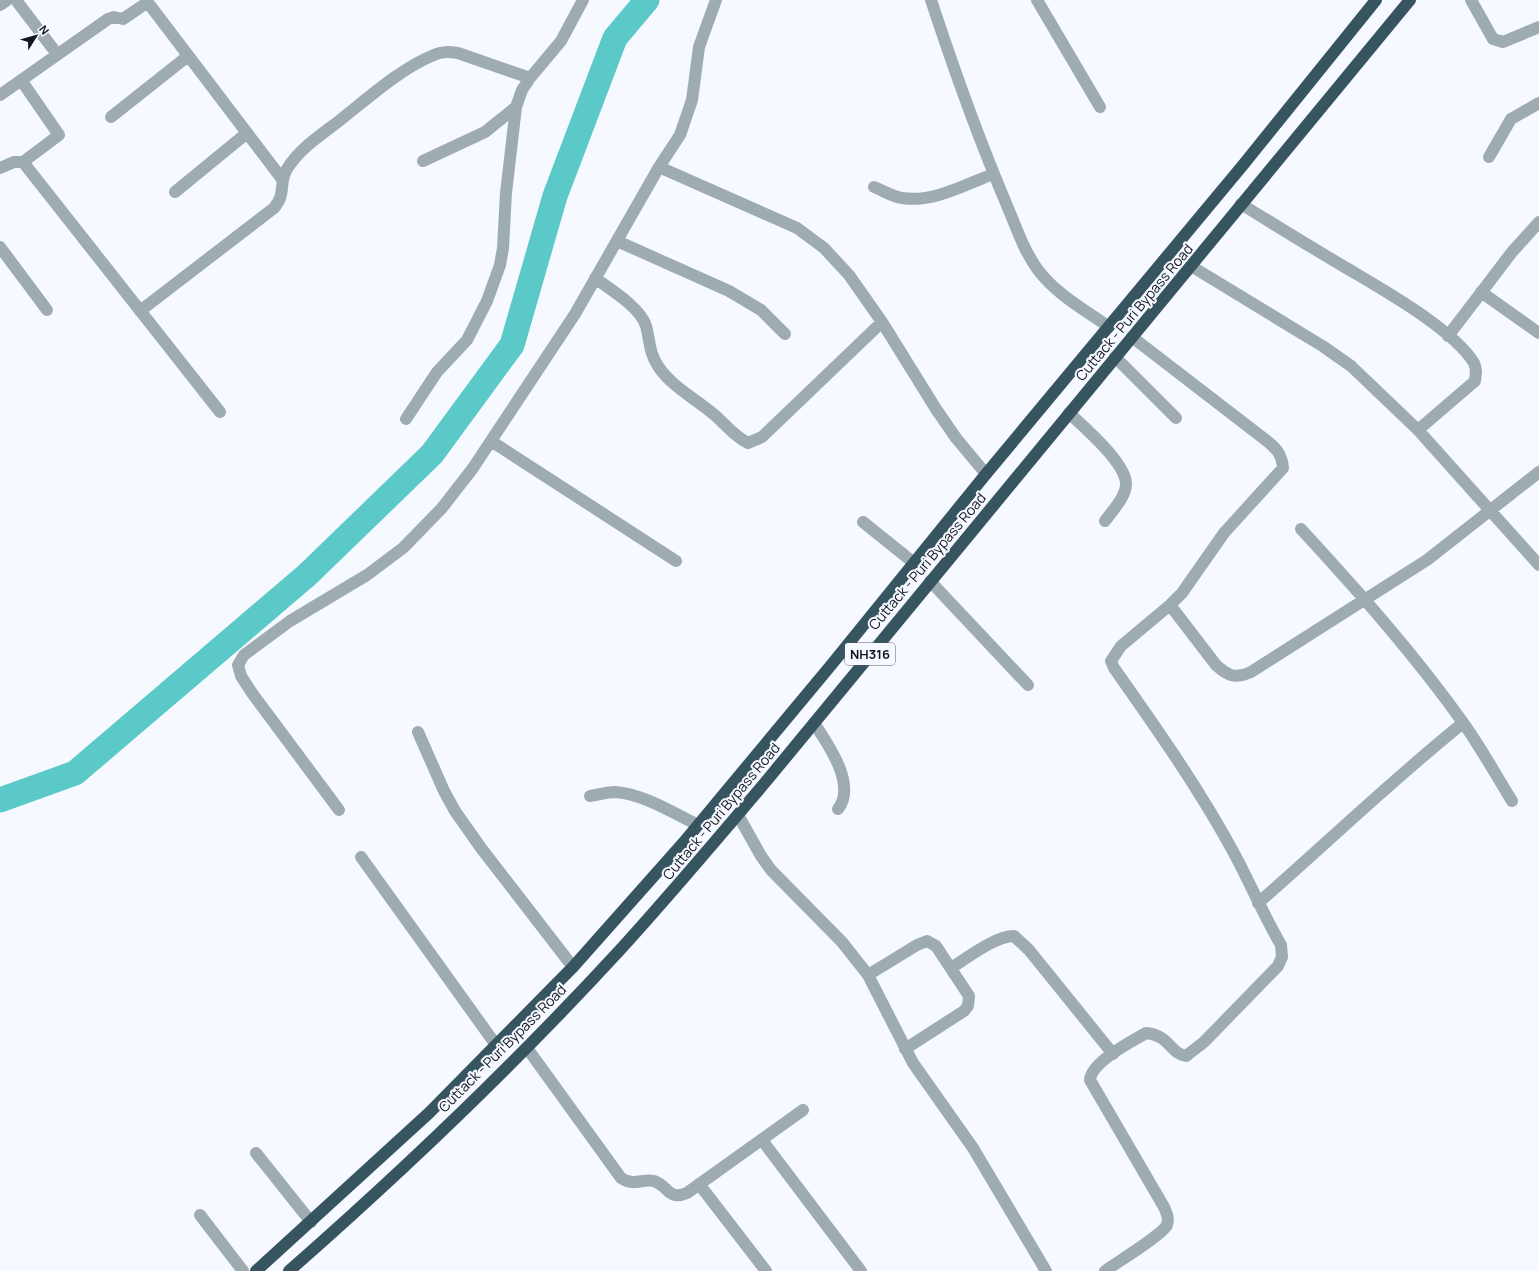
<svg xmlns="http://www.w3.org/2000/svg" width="1539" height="1271" viewBox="0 0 1539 1271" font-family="Manrope,sans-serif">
	<rect width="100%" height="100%" fill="#f6f9ff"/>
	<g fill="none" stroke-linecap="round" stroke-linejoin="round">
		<path stroke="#5cc9c9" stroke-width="25" d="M0,800L75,773L307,575L432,454L512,345L555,196L615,38L647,0"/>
		<path stroke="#9eacb2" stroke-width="12" d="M16,0L57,54
			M146,0L282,179
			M931,0C954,70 979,140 1008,208C1017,229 1024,251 1038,270C1056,294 1085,310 1109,327
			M1037,0L1100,107
			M1471,0L1493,39L1503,42L1539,27
			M0,5L7,0
			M21,80L59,135L23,162
			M0,95L108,19L114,17L123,19L148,2
			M111,117L188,56
			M1489,157L1511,119L1539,103
			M423,161L485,132L516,107
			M659,167L797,228L824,248L849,275L882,322L936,409L956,438L986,474
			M0,168L14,162H23L220,412
			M874,187C882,190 893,197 902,198C932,203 965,185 993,174
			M175,192L247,133
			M1241,204C1275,225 1309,246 1343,266C1378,287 1453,328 1474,363C1477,369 1476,374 1475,381L1418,430
			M617,241L729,291L761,310L785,334
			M0,247L47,310
			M1191,266L1324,347L1351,366L1418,430L1539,565
			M595,278C610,289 641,308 646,326C650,340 649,353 658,366C670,385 694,398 711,412C724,422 733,436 748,443L762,437L882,322
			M1481,292L1539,333
			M140,311L274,208C287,193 278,183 287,169C299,149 321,135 339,121C367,99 401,68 434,55C442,51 450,52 458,53L530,78
			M1448,336L1512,252L1539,222
			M1115,357L1176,418
			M1069,413C1084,427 1126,463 1126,484C1126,497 1112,511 1105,521
			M406,419L437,372L467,340L487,301L500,265L503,248L506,193L516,107L522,90L530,78L561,41L583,0
			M491,441L676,561
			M863,522L914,563
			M1301,529C1358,591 1415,655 1464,724C1481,748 1496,775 1512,801
			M930,581L1028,685
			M1170,605L1216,665C1228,676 1235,679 1251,672L1427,560L1539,472
			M814,723C828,744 857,785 838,809
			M418,732L444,791L455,811L481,848L573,967
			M590,796C598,795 607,792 615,792C644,794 673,813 698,825
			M339,810L252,693L241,676L238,665L244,655L290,621L367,575L403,548L442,508L473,468L575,314L659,167L680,135L692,100L699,47L716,0
			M738,815L761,856L771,870L842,942L868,975L913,1063L973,1148L1046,1271
			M361,857L496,1045
			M1258,903C1327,843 1392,780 1463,723
			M951,968C967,958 995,936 1014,936L1029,950L1113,1054
			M868,975L917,945L927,941L936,946L969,996L968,1006L964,1011L905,1049
			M527,1048L621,1178C635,1187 642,1178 654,1181C669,1186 668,1201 687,1193L803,1110
			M762,1140L861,1271
			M256,1153L311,1222
			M699,1184L766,1271
			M200,1215L243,1271
			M1105,1271C1116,1263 1162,1235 1167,1225C1169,1218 1167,1214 1164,1207L1090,1080C1091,1062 1131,1042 1146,1033C1171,1036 1168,1052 1186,1056L1204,1042L1278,966L1282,957L1281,945C1264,916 1251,885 1235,855C1200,790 1157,729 1114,668L1111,661L1121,646L1170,605L1182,593L1224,533L1283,468C1282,455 1277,449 1267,441L1132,337"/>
		<path stroke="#375561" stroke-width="12" d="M256,1271L429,1113L573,967L684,842L832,664L986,474L1243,165L1376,0
			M289,1271C404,1170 515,1064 619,951C670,895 719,837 768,779L1410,0"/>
	</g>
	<g text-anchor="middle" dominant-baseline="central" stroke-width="4" stroke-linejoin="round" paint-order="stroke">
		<rect fill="#f6f9ff" stroke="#565b63" stroke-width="1" x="845" y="643" width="50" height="22" rx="3"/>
		<g font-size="13" font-weight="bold" fill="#111720">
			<text x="870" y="654">NH316</text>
		</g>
		<g font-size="14" fill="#111720" stroke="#f6f9ff">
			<text transform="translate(1134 312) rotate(-50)">Cuttack - Puri Bypass Road</text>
			<text transform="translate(927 561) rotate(-50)">Cuttack - Puri Bypass Road</text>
			<text transform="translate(721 811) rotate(-50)">Cuttack - Puri Bypass Road</text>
			<text transform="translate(502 1048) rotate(-45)">Cuttack - Puri Bypass Road</text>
		</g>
	</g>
	<g transform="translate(36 36) rotate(53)" stroke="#f6f9ff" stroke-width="3" paint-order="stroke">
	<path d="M0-3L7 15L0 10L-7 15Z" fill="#111720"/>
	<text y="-6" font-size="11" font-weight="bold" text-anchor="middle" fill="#111720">N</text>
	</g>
</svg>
